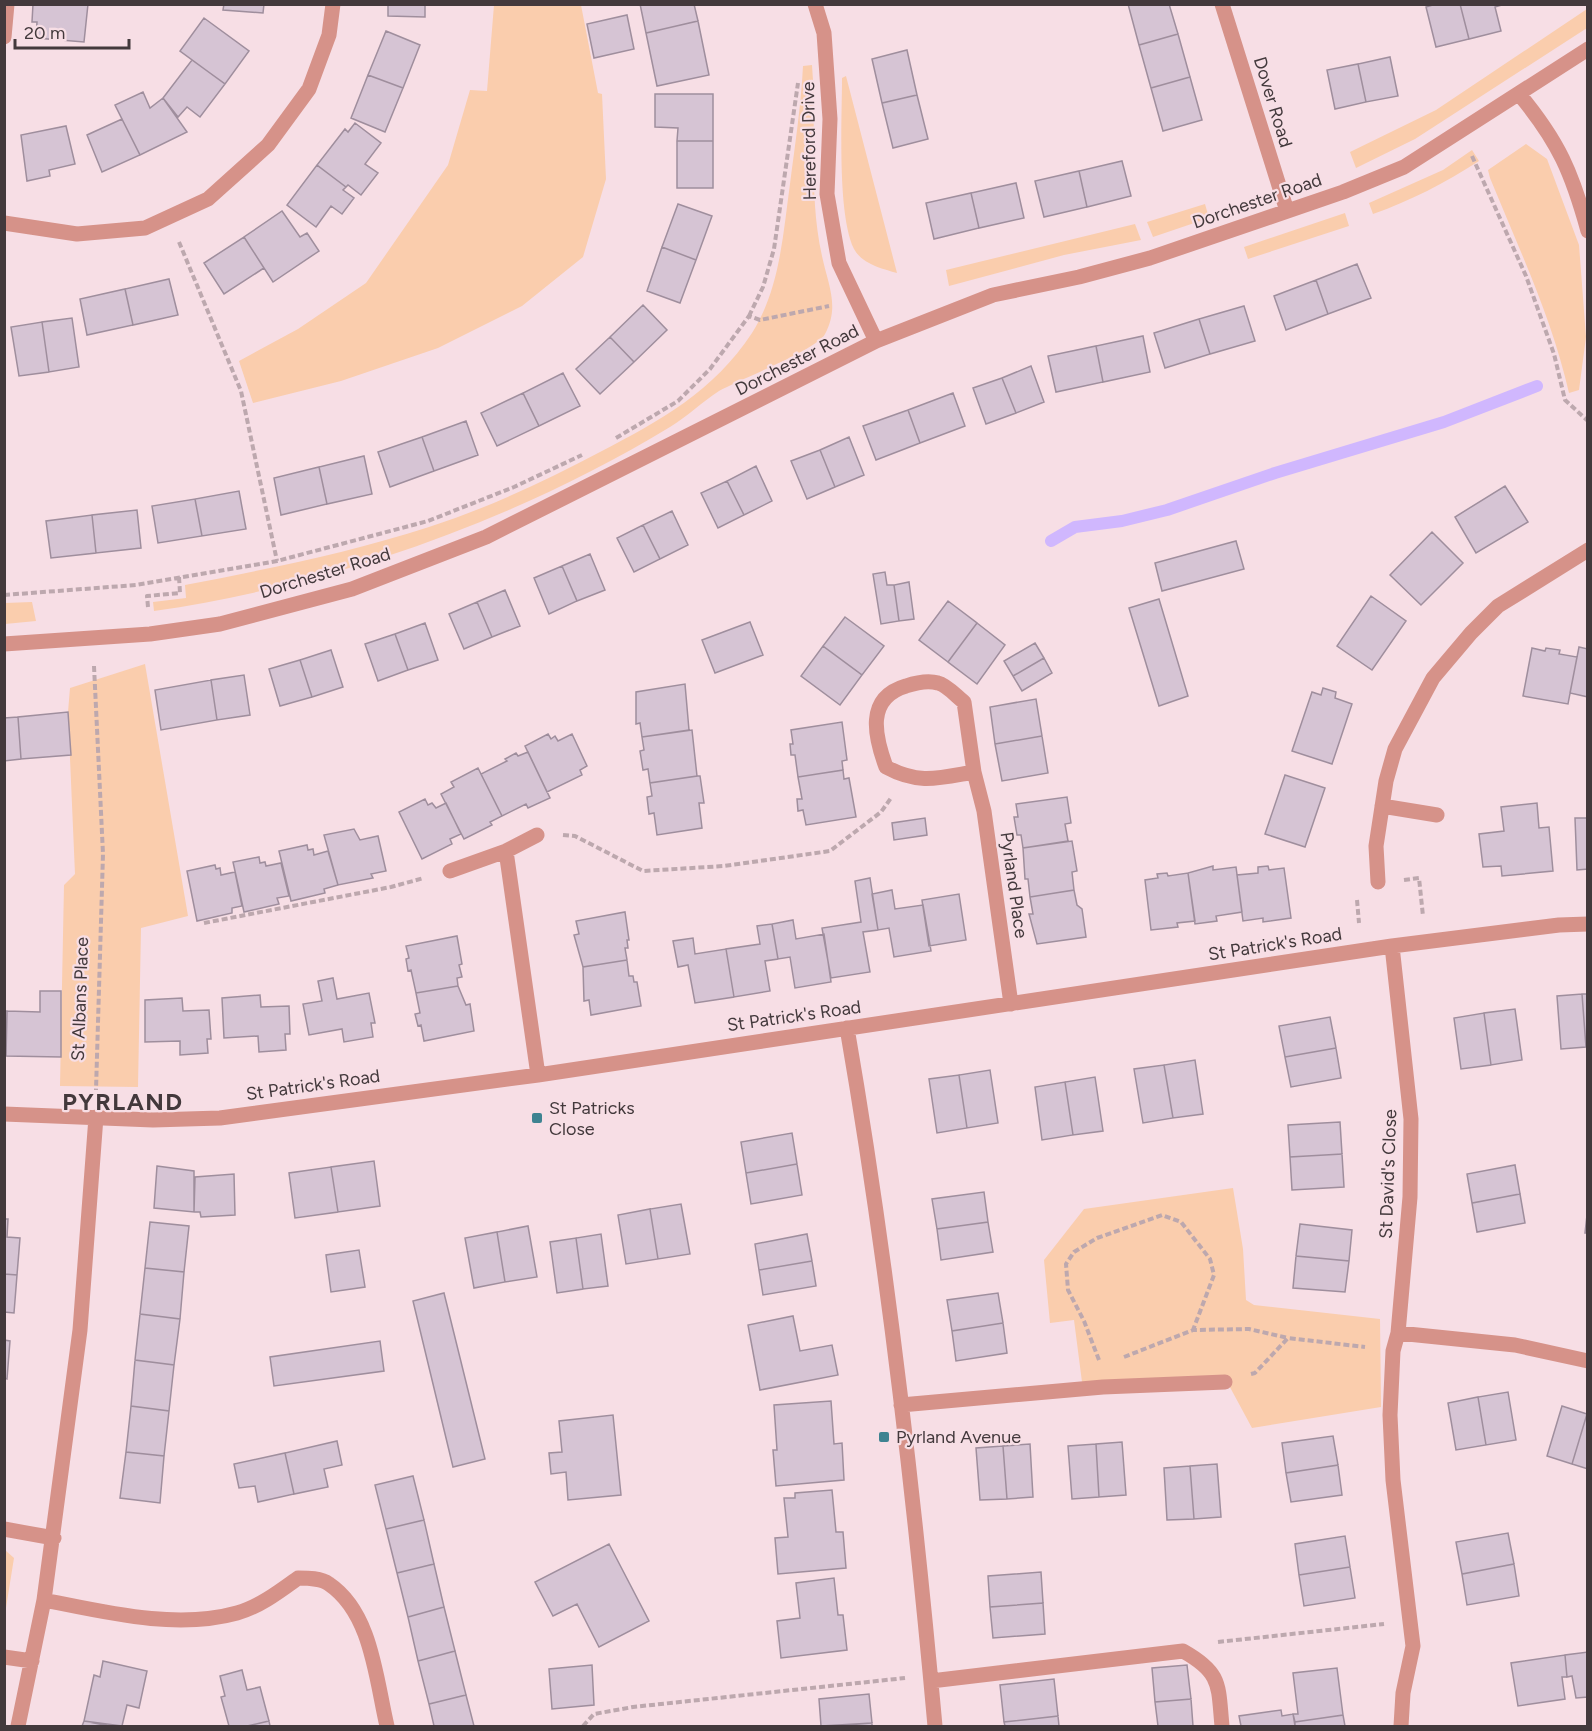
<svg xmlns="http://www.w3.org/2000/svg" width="1592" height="1731" viewBox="0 0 1592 1731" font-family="Figtree,sans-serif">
	<rect width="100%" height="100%" fill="#f7dee5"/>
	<path fill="#facdad" d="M494,5H581L598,93L602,94L606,179L583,257L522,306L438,348L341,381L253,403L239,361L298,329L366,283L448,165L470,90L487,91Z
		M1587,9V28L1415,139L1356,168L1350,152L1436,110Z
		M812,65C817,129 808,193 822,256C828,285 840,306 825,334C817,350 740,379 719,391C702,402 688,416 670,427C515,521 333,585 154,611L153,602L186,598L185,585C267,569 349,553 429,527C488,508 545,481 600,452C660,421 714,391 752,333C780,289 783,234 790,184C795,145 801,106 803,66Z
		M846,76L897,273C883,269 862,264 854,249C837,214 842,120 842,78Z
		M1526,144L1547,159L1579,245L1586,337L1579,390L1569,393C1552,318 1519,249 1490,178L1488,170Z
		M1472,150L1479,161C1445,183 1410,201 1373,214L1369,203L1443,170Z
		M1205,204L1209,218L1153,237L1147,222Z
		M1345,213L1349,226L1248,259L1244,247Z
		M1135,224L1141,240L1064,255L949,286L946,270Z
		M32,602L36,621L5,624V603Z
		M145,664L188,916L141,928L138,1087L60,1086L64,885L75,874L68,712L70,688Z
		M1233,1188L1243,1249L1246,1300L1254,1305L1380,1319L1381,1407L1252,1428L1225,1378L1082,1382L1074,1320L1050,1323L1044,1260L1084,1209Z
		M5,1550L14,1558L5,1614Z"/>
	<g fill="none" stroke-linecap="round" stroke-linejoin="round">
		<path stroke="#d0b7fe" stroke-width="12" d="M1051,541L1075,527L1122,521L1167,510L1275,473L1444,422L1537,386"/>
	</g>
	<path fill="#d6c4d4" stroke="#9f8e9d" stroke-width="1.5" d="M33,4H88L84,42L36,38L37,22H32Z
		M224,4H264L263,13L223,10Z
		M388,4H425V17L388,16Z
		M640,4H694L698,21L646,33Z
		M1128,4H1169L1178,34L1139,45Z
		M1436,4H1460L1469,39L1436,47L1426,7Z
		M1460,4H1505L1495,7L1501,31L1469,39Z
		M627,15L634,49L594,58L587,24Z
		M204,18L249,51L225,84L180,51Z
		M698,21L709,75L657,86L646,33Z
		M386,31L420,45L403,88L368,75Z
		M1178,34L1190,77L1151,88L1139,45Z
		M907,50L917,95L882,103L872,59Z
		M1390,57L1398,96L1366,102L1358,64Z
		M192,60L225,84L200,117L187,107L178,117L163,98Z
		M1358,64L1366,102L1335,109L1327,70Z
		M368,75L403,88L385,132L351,118Z
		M1190,77L1202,120L1163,131L1151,88Z
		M143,92L150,108L163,98L187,132L140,155L115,105Z
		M655,94H713V141H677L678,128L655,127Z
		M917,95L928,139L893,148L882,103Z
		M122,119L140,155L102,172L87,135Z
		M355,123L381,143L365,164L378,173L361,195L348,185L346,187L317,165L345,129L348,132Z
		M66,126L75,164L49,170L50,176L27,181L21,135Z
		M677,141H713V188H677Z
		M1122,161L1131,196L1087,207L1079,171Z
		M317,165L346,187L343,190L354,198L342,214L331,206L316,227L287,205Z
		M1079,171L1087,207L1044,217L1035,181Z
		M1016,183L1024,218L979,228L971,193Z
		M971,193L979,228L934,239L926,203Z
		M678,204L712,216L696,260L662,247Z
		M282,211L300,237L307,233L319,251L273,282L244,237Z
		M244,237L264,268L224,294L204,263Z
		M662,247L696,260L680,303L647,291Z
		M1357,264L1371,298L1328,314L1316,280Z
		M169,279L178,315L133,325L125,289Z
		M1316,280L1328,314L1286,330L1274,296Z
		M125,289L133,325L87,335L80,299Z
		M643,305L667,330L634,362L610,337Z
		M1244,306L1255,341L1210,354L1199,319Z
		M72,318L79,367L49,372L42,322Z
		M1199,319L1210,354L1165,368L1154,333Z
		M42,322L49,372L19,376L11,327Z
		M1143,336L1150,372L1103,382L1096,346Z
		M610,337L634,362L600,394L576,369Z
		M1096,346L1103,382L1056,392L1048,356Z
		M1031,366L1044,402L1016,413L1002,378Z
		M563,373L580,406L539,426L523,393Z
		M1002,378L1016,413L986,424L973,388Z
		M523,393L539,426L497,446L481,413Z
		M953,393L965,426L920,443L908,410Z
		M908,410L920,443L876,460L863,426Z
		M466,421L478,455L434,471L422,437Z
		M422,437L434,471L390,487L378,452Z
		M849,437L864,475L835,487L820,450Z
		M820,450L835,487L807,499L791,461Z
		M364,456L372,494L327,504L319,467Z
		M756,466L772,501L744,515L727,481Z
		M319,467L327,504L281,515L274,478Z
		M727,481L744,515L718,528L701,493Z
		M1505,486L1528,522L1476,553L1455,517Z
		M239,491L246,529L202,536L195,499Z
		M195,499L202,536L158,543L152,506Z
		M137,510L141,548L96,553L92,515Z
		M672,511L688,545L660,559L643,525Z
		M92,515L96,553L51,558L46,521Z
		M643,525L660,559L634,572L617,538Z
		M1432,532L1463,563L1421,605L1390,575Z
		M1236,541L1244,569L1162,591L1155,563Z
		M590,554L605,590L577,601L562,566Z
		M562,566L577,601L549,614L534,578Z
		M885,572L887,585H894L899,621L881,624L873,574Z
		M909,582L914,619L899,621L894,585Z
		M505,590L520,626L492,637L477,602Z
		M1371,596L1406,621L1372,670L1337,646Z
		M1159,599L1188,696L1159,706L1129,608Z
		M948,601L977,623L948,662L919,640Z
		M477,602L492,637L464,649L449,614Z
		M845,617L884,646L862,675L823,646Z
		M750,622L763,655L715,673L702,640Z
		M425,623L438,660L408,670L395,634Z
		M977,623L1005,645L977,684L948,662Z
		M395,634L408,670L378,681L365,644Z
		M1035,643L1044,658L1013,676L1004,661Z
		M823,646L862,675L840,705L801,676Z
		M1579,647L1588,649V697L1570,693Z
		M1532,648L1545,651L1546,648L1560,650L1559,654L1577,657L1568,704L1523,696Z
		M331,650L343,687L312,697L300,660Z
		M1044,658L1052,673L1022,691L1013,676Z
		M300,660L312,697L280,706L269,669Z
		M244,675L250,715L217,720L211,680Z
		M211,680L217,720L161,730L155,690Z
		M685,684L689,730L642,737L640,723L636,724V692Z
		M1323,688L1336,692L1335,698L1352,704L1332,764L1292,751L1312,692L1321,695Z
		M1036,699L1042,736L995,744L990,707Z
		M68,712L71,755L21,759L18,717Z
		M18,717L21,759L4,761V718Z
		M842,722L847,760L842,761L843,770L798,777L795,755H791L790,744H793L791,730Z
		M692,730L697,776L650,783L648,769L643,770L640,751L644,750L642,737Z
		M548,734L551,739L555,736L558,741L572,734L587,766L580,770L582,775L547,792L525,746Z
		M1042,736L1048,773L1002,781L995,744Z
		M528,752L550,798L528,808L526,804L502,816L481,774L507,761L505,759L516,753L518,756Z
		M478,768L502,816L490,822L492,825L464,839L441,794L454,787L451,782Z
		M843,770L844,779L849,778L856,817L806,825L803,810L798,811L797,799H802L798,777Z
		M1285,775L1325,788L1305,847L1265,834Z
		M697,776H700L704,803H699L702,828L657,835L654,813L649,814L647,797L652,796L650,783Z
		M1067,797L1071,823L1065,824L1068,841L1023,848L1021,835H1017L1014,817H1018L1016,804Z
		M425,799L428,805L432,803L436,808L446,803L461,834L450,839L452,844L422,859L399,812Z
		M1537,803L1539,828L1549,827L1553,871L1502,876L1501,866L1483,867L1479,834L1504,831L1501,807Z
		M925,818L927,835L894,840L892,823Z
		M1575,818H1588V869L1577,870Z
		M354,829L360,840L378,836L386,871L371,874L373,878L338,885L324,835Z
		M1072,841L1077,871L1072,872L1074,890L1030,897L1028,879H1025L1023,848Z
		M307,845L308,850L313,849L314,855L328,851L338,885L324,889L325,893L291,901L279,851Z
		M259,857L260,863L265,862L266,866L281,863L289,896L277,898L279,904L244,912L233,862Z
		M215,865L216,869L220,868L221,875L235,872L242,906L232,908V913L197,921L187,871Z
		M1213,866V870L1236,867L1242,912L1216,916L1217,921L1195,924L1188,873Z
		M1268,866L1269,870L1284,868L1291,918L1263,922V918L1243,921L1237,875L1258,873V867Z
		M1167,873L1168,876L1188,873L1195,921L1177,923L1178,927L1151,930L1145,880L1158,878L1157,874Z
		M870,878L878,930L863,932L870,972L831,978L822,928L861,922L855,881Z
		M892,890L895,909L923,905L931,951L894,957L889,928L878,930L872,894Z
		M1074,890L1077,905L1082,909L1086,937L1037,944L1029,914H1033L1030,897Z
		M959,894L966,940L929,946L922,900Z
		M625,912L629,940H627L628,948H625L627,960L583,967L574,935L579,934L576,921Z
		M793,920L796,939L824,934L831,982L795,988L790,957L778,959L772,924Z
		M772,924L778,959L765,961L770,991L734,997L726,949L760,944L757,926Z
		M457,936L462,964L459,965L462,977L457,978L458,986L416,993L411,970L408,971L406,959L409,958L406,946Z
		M693,938L695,954L726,949L734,997L695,1003L688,965L678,967L673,941Z
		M627,960L629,976H633L634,982H637L641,1006L591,1015L589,1000L584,1001L583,967Z
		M333,978L337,999L369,993L375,1023H371L373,1037L344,1042L342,1029L309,1035L303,1004L322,1001L318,981Z
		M458,986L466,1005L470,1004L474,1031L424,1041L421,1025L418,1026L415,1014L420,1013L416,993Z
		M40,991H61V1057L6,1056L7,1011L40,1012Z
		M1582,994L1586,1047L1561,1049L1557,996Z
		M1582,994H1588V1046L1586,1047Z
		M260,995L261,1007L289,1006L290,1034H285L286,1050L259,1052L258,1036L224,1038L222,998Z
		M182,998L183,1011L209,1010L211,1039H207L208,1053L180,1055V1041L145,1042V1000Z
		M1515,1009L1522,1060L1491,1065L1484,1013Z
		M4,1011H7L6,1056H4Z
		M1484,1013L1491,1065L1461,1069L1454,1018Z
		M1330,1017L1336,1048L1285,1057L1279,1026Z
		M1336,1048L1341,1078L1291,1087L1285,1057Z
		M1195,1060L1203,1114L1173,1118L1164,1065Z
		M1164,1065L1173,1118L1143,1123L1134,1069Z
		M990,1070L998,1123L967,1128L959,1075Z
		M959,1075L967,1128L937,1133L929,1079Z
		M1095,1077L1103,1131L1073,1135L1065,1082Z
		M1065,1082L1073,1135L1042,1140L1035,1087Z
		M1340,1122L1342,1154L1290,1157L1288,1125Z
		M792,1133L797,1164L746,1173L741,1142Z
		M1342,1154L1344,1187L1292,1190L1290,1157Z
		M374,1161L380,1206L338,1212L331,1167Z
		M797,1164L802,1195L751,1204L746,1173Z
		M1515,1165L1520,1194L1472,1203L1467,1174Z
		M157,1166L194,1171V1212L154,1208Z
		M331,1167L338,1212L295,1218L289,1173Z
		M234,1174L235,1215L201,1217L200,1212H194L195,1177Z
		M984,1192L988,1222L937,1229L932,1199Z
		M1520,1194L1525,1223L1477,1232L1472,1203Z
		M681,1204L690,1254L658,1259L650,1209Z
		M1588,1206V1233H1585Z
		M650,1209L658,1259L626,1264L618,1215Z
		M4,1219H8L7,1237L20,1238L17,1275L4,1274Z
		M150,1222L189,1226L184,1272L145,1268Z
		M988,1222L993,1252L941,1260L937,1229Z
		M1300,1224L1352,1230L1349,1261L1296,1256Z
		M528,1226L537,1277L505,1282L497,1232Z
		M497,1232L505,1282L474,1288L465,1238Z
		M601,1234L608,1286L583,1289L576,1238Z
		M807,1234L812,1261L759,1270L755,1244Z
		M576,1238L583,1289L557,1293L550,1242Z
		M359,1250L365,1287L331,1292L326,1255Z
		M1296,1256L1349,1261L1345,1292L1293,1288Z
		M812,1261L816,1286L763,1295L759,1270Z
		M145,1268L184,1272L180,1319L140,1314Z
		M4,1274L17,1275L14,1313L4,1312Z
		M444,1293L485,1459L453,1467L413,1301Z
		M998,1293L1003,1323L952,1331L947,1300Z
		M140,1314L180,1319L174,1365L135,1360Z
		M793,1316L800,1351L832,1345L838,1375L760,1390L748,1325Z
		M1003,1323L1007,1353L956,1361L952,1331Z
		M4,1340L10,1341L7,1379L4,1378Z
		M380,1341L384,1371L274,1386L270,1357Z
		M135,1360L174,1365L169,1411L131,1406Z
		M1508,1392L1516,1440L1486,1445L1478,1397Z
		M1478,1397L1486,1445L1456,1450L1448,1403Z
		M831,1401L834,1444L842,1443L844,1480L776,1486L773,1450H777L774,1405Z
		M131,1406L169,1411L164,1456L126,1452Z
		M1562,1406L1587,1414L1572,1464L1547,1456Z
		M1587,1414H1588V1469L1572,1464Z
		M613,1415L621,1495L568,1500L566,1472L551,1474L549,1453L562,1452L559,1421Z
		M1333,1436L1338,1465L1286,1473L1282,1443Z
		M337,1441L342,1465L324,1469L328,1487L294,1494L285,1453Z
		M1122,1442L1126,1495L1099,1497L1096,1444Z
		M1030,1444L1033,1497L1007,1499L1003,1446Z
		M1096,1444L1099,1497L1072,1499L1068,1446Z
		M1003,1446L1007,1499L980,1500L976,1448Z
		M126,1452L164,1456L160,1503L120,1498Z
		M285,1453L294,1494L258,1502L255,1486L239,1488L234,1464Z
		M1217,1464L1221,1517L1194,1519L1190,1466Z
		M1338,1465L1342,1495L1291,1502L1286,1473Z
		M1190,1466L1194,1519L1167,1520L1164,1468Z
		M413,1476L424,1520L386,1529L375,1485Z
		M832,1490L836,1532H843L846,1568L778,1574L775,1538L788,1537L784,1498H795V1493Z
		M424,1520L434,1564L397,1573L386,1529Z
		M1508,1533L1514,1564L1462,1574L1456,1542Z
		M1345,1536L1350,1567L1299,1575L1295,1544Z
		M609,1544L649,1621L599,1647L577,1604L553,1616L535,1582Z
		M434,1564L444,1607L408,1617L397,1573Z
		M1514,1564L1519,1596L1467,1605L1462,1574Z
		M1350,1567L1355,1598L1304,1606L1299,1575Z
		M1041,1572L1043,1603L990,1607L988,1576Z
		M834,1578L838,1615H843L847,1650L781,1658L777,1621L800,1618L796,1583Z
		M1043,1603L1045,1634L993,1638L990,1607Z
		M444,1607L455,1651L418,1661L408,1617Z
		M455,1651L466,1695L429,1704L418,1661Z
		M1588,1652V1697L1576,1698L1572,1676L1567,1677L1565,1655Z
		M1565,1655L1567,1677H1562L1565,1699L1518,1706L1511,1663Z
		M103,1661L147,1671L139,1708L127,1705L122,1726L84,1721L94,1675L100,1677Z
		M592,1665L594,1705L552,1709L549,1669Z
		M1187,1665L1191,1699L1155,1702L1152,1668Z
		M1337,1668L1343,1715L1295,1722L1293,1714H1298L1293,1673Z
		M242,1670L247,1690L260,1687L269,1721L247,1726H229L221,1697L225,1696L220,1676Z
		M1054,1679L1058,1716L1004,1722L1000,1685Z
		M869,1694L872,1723L821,1726L819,1699Z
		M466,1695L474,1726H434L429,1704Z
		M1191,1699L1193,1726H1158L1155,1702Z
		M1281,1710L1282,1716L1293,1714L1295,1726H1241L1239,1716Z
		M1343,1715L1345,1726H1295V1722Z
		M1058,1716L1059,1726H1005L1004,1722Z
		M84,1721L109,1726H82Z
		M269,1721L270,1726H247Z
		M872,1723V1726H835Z"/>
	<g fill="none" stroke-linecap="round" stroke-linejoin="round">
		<path stroke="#bda8ae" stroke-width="4" stroke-dasharray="6 3" stroke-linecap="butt" d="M1472,156L1526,276L1554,354L1565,400L1588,421
			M179,242L241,391L277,561
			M749,316L763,287L774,249L798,83
			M616,438L678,401L710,369L749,316L760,320L829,306
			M4,595L136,585L277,561L428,521L514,487L582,455
			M148,607L147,596L180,593L179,577
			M94,666L103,854L96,1090
			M563,835L575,836L643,871L724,866L830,851L881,812L891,798
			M1404,880L1419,878L1423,916
			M1357,900L1359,923
			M204,923L391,887L424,878
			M1124,1357L1193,1330L1249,1329L1288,1338
			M1099,1360L1084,1321L1068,1290L1066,1264L1074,1252L1097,1238L1162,1215L1181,1222L1210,1259L1214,1275L1193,1330
			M1251,1374L1255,1373L1288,1338L1365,1347
			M1218,1642L1384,1624
			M583,1726L594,1714L633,1707L905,1678"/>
		<path stroke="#d69289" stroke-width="15" d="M815,4L824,33L830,119L827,194L839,263L876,341
			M1222,4L1287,211
			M4,37L7,4
			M1519,94C1559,142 1572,173 1588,231
			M4,223L77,234L145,228L208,199L268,145L309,89L329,35L333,4
			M4,644L150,634L220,624L352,589L486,537L876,341L993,295L1079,277L1150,258L1343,192L1404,167L1588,49
			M974,772C939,778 919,785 886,767C875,737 865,698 906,686C915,683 928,680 938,683C947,685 957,697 964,702L974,772L984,811L1011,1004
			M1382,806L1437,815
			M506,851L538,1075
			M450,871L506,851L537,835
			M1378,882L1376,846L1386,781L1395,749L1433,678L1471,633L1498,606L1588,550
			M1392,946L1411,1119L1410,1197L1398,1333L1393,1351L1390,1415L1393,1480L1413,1646L1403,1693L1401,1726
			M847,1028C887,1259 914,1493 935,1726
			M4,1114L153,1120L220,1118L538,1075L1392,946L1559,925L1588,924
			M1398,1333L1515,1345L1588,1361
			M901,1405L1103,1387L1225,1382
			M4,1529L54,1538
			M44,1600C105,1612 176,1630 237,1613C259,1607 280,1591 298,1578C308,1578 321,1578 329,1584C372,1613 376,1680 387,1726
			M4,1657L32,1661
			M931,1681L1183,1651C1222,1673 1218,1685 1222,1726
			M18,1726L44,1600L80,1330L96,1117"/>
	</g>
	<g fill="#3e8391" stroke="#f7dee5" stroke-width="2">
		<rect x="531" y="1112" width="12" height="12" rx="3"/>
		<rect x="878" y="1431" width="12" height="12" rx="3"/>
	</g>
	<g text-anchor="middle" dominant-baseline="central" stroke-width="4.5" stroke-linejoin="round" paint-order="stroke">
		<g font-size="18" fill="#43393c" stroke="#f7dee5">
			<text transform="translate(1273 102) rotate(73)">Dover Road</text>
			<text transform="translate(809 141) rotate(-91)">Hereford Drive</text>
			<text transform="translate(1257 201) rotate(-19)">Dorchester Road</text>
			<text transform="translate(797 360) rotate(-27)">Dorchester Road</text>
			<text transform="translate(325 573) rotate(-17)">Dorchester Road</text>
			<text transform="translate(1014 885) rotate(82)">Pyrland Place</text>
			<text transform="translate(1275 944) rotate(-9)">St Patrick's Road</text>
			<text transform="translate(80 999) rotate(-88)">St Albans Place</text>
			<text transform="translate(794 1016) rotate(-8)">St Patrick's Road</text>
			<text transform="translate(313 1085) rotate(-8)">St Patrick's Road</text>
			<text transform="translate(1388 1174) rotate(-88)">St David's Close</text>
		</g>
		<g font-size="18" fill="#43393c" stroke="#f7dee5" text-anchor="start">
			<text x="549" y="1108">St Patricks<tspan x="549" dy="21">Close</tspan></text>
			<text x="896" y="1437">Pyrland Avenue</text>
		</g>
		<g font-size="24" font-weight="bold" letter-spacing="1.5" fill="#43393c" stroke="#f7dee5">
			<text x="123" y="1101">PYRLAND</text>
		</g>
	</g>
	<rect width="1592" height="1731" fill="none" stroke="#43393c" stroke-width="12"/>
	<path d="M15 39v9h114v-9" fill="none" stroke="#43393c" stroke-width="3"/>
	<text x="24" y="39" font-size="18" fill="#43393c" stroke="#f7dee5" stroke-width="4.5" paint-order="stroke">20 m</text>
</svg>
